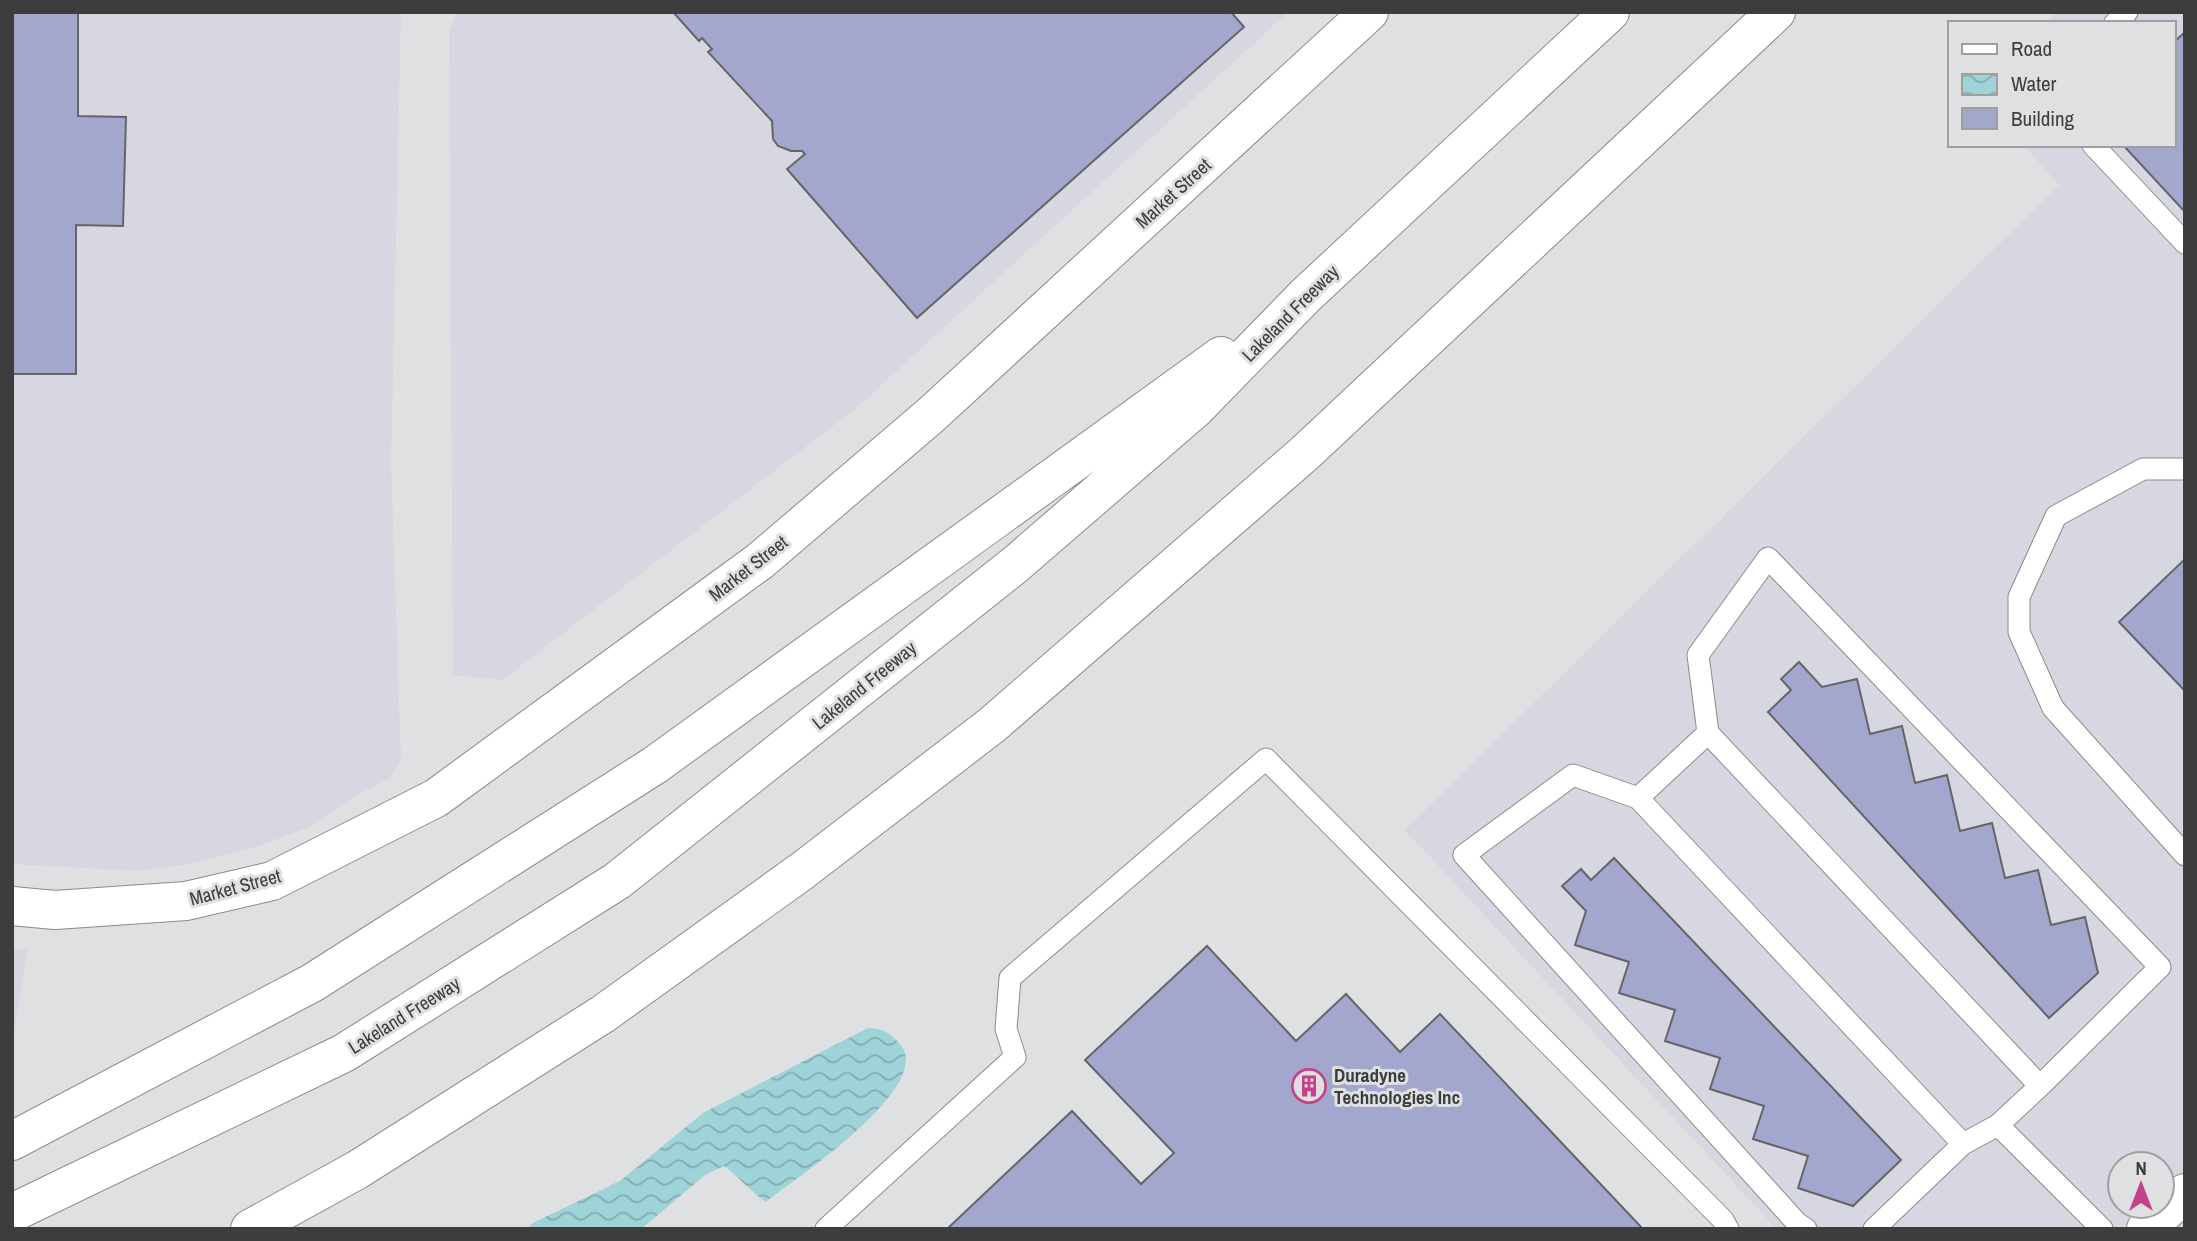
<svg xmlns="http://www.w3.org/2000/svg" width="2197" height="1241" viewBox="0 0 2197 1241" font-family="'Archivo Narrow',sans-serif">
	<defs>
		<pattern id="water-waves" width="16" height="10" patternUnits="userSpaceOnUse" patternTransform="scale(1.75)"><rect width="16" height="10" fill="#9ed3d8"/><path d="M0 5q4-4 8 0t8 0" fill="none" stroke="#82acb1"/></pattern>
	</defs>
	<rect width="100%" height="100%" fill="#dfe0e2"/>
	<path fill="#d6d7e1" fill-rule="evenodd" d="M12,12H401L391,463L401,762L390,778L363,792L312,826L256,847L190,864L138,871L12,864Z
		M457,12H1288L855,409L502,680L453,675L449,32Z
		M2057,12H2185V1229H1777L1405,830L2059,185L2024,145H2174V23H2045ZM2120,1164H2162V1206H2120Z
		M12,949L27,950L12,1049Z"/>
	<path fill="url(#water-waves)" d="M868,1028C883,1028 890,1033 900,1044C936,1086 795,1179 766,1202C750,1191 739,1177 724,1166L705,1175L641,1229H526L533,1223L620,1181L703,1113Z"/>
	<path fill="#a3a6cd" stroke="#656568" stroke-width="2" d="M12,12H78V116L126,117L123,226L76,225V374H12Z
		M673,12H1231L1244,27L917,318L787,169L805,154L802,151H791L778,146L773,139L772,121L708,52L712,49L702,38L699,41Z
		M2185,32V212L2123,145H2174V42Z
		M2185,559V691L2119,622Z
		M1799,662L1822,687L1857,679L1870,734L1902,726L1915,783L1947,775L1960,831L1992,823L2005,878L2038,870L2051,925L2085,917L2098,973L2049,1018L1768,712L1791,690L1781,679Z
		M1614,858L1901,1160L1853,1206L1798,1188L1808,1156L1753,1139L1764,1106L1710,1089L1720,1058L1665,1041L1675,1010L1619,993L1629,962L1575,945L1586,911L1562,886L1581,869L1591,880Z
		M1207,946L1296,1041L1346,994L1400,1052L1440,1014L1643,1229H947L1072,1111L1141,1184L1174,1153L1085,1060Z"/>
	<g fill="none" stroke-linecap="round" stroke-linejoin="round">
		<g stroke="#8b8b8d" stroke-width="23">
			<path id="lane" d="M2115,23L2127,12
				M2093,145L2185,243
				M2185,469H2143L2056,516L2019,597V632L2053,708L2185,855
				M1708,733L2040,1086L1998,1125L1963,1144L1638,798Z
				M1708,733L1698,655L1768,558L2160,967L2040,1086
				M1638,798L1573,775L1464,855L1797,1223L1806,1229
				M1998,1125L2102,1229
				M826,1229L1015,1057L1006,1029L1010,978L1266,759L1723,1220L1728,1229
				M1874,1229L1963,1144"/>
		</g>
		<g stroke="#8b8b8d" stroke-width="40">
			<path id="secondary" d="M12,906L55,910L186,901L272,881L436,798L760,561L931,415L1369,12
				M2146,1229L2185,1193"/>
		</g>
		<g stroke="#8b8b8d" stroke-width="40">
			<path id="highway" d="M12,1141L312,983L655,765L1221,356
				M12,1213L344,1053L617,881L1016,564L1195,409L1305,296L1610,12
				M250,1229L357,1170L603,1014L802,871L992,725L1305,453L1776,12"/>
		</g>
		<use href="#lane" stroke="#fff" stroke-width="21"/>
		<use href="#secondary" stroke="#fff" stroke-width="38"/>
		<use href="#highway" stroke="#fff" stroke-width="38"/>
	</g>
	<defs>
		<g id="building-ring" transform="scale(1.75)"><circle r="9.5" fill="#dfe0e2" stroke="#c44288" stroke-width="1.5"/><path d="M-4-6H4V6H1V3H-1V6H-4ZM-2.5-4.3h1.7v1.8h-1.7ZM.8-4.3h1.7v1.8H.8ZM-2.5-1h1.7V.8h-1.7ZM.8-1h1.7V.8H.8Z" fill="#c44288"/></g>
	</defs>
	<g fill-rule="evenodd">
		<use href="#building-ring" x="1309" y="1086"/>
	</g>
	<g text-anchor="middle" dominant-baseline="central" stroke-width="6" stroke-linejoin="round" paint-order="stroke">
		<g font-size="19" fill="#3d3d3e" stroke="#dfe0e2">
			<text transform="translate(1173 193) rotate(-42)">Market Street</text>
			<text transform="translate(1290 313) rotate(-45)">Lakeland Freeway</text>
			<text transform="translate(748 568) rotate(-38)">Market Street</text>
			<text transform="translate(864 685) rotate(-39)">Lakeland Freeway</text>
			<text transform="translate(235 887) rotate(-15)">Market Street</text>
			<text transform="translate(404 1015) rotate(-32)">Lakeland Freeway</text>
		</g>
		<g font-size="19" font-weight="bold" fill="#3d3d3e" stroke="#dfe0e2" text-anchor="start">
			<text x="1334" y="1075">Duradyne<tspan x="1334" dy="22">Technologies Inc</tspan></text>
		</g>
	</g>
	<rect width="2197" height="1241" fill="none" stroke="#3d3d3e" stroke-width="28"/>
	<rect x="1948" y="21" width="228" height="126" fill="#dfe0e2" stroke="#9e9fa0" stroke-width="2"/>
	<rect x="1962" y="44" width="35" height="10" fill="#ffffff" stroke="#9e9fa0" stroke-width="2"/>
	<text x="2011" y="56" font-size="21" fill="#3d3d3e">Road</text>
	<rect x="1962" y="74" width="35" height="21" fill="url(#water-waves)" stroke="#9e9fa0" stroke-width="2"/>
	<text x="2011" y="91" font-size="21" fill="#3d3d3e">Water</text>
	<rect x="1962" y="108" width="35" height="21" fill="#a3a6cd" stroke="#9e9fa0" stroke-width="2"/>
	<text x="2011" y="126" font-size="21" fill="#3d3d3e">Building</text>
	<g transform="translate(2141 1185)"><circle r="33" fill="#dfe0e2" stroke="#9e9fa0" stroke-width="2"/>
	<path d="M0-5L12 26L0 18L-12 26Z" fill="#c44288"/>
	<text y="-10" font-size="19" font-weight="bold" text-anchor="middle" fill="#3d3d3e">N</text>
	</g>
</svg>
